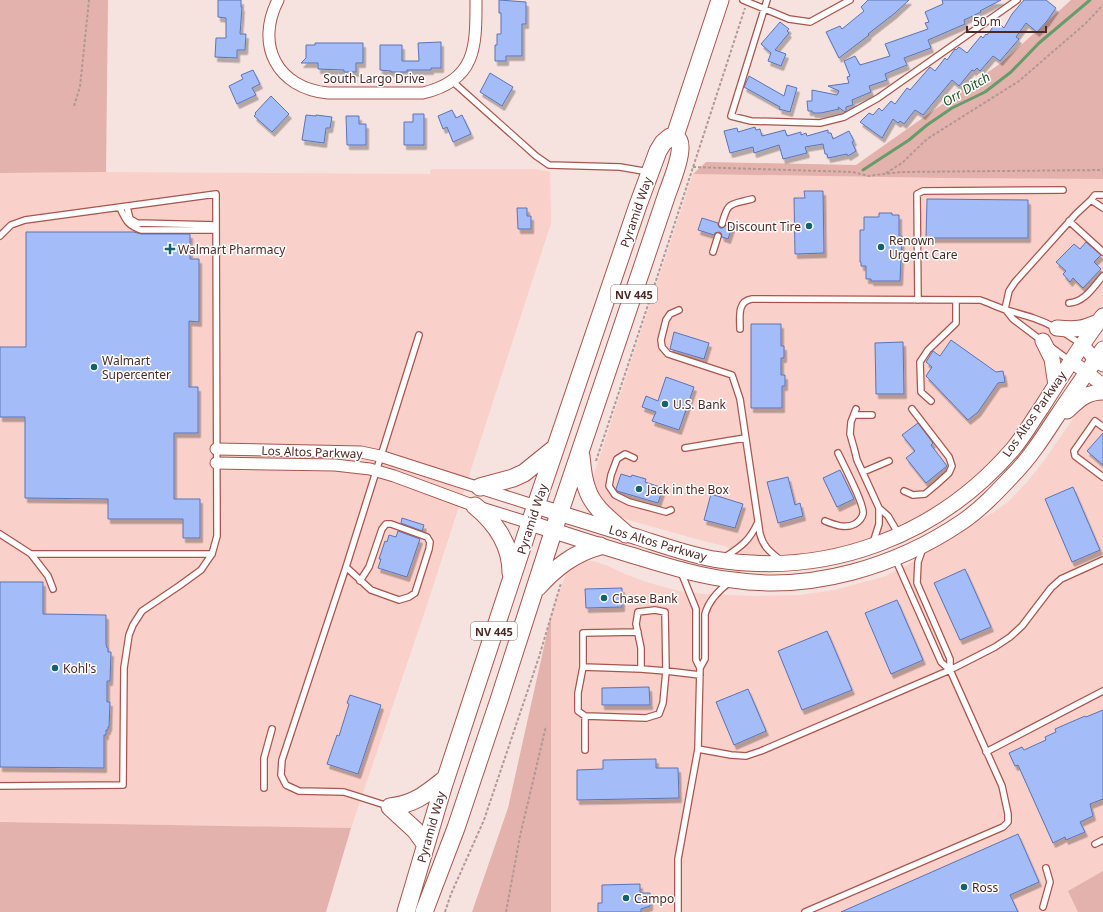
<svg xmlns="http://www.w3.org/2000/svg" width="1103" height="912" viewBox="0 0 1103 912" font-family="'Noto Sans',sans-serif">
	<defs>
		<filter id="shadow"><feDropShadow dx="2.5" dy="4.5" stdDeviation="0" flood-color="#0004"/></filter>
	</defs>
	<rect width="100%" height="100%" fill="#f6e2df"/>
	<path fill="#f9d0ca" d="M431,169H536L550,172L551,223L425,611L351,828L0,822V173L106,172L430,174Z
		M693,174L944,178L1103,179V304L1071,346L1018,428L1002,449L986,466L969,482L942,503L920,517L887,532L862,541L833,549L801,554L763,556L741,554L725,546L707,542L618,517L598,502L592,480Z
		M1103,397V912H551V615L566,574L574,566L585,561H593L608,566L625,574L646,582L679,591L703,594L756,596L800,595L835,590L883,577L908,565L969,525L994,512L1009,501L1028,481L1046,458L1083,404Z"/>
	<path fill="#e4b2ac" d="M0,0H108L106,172L0,173Z
		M1071,0H1103V179L944,178L693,174L706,162L856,165L1001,63Z
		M551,615V912H472L508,808Z
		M0,822L351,828L326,912H0Z
		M1103,871V912H1078L1068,891Z"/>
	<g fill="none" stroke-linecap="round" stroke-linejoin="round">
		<path stroke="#669b6c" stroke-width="3" d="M863,170L909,140L927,125L952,108L985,92L1011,72L1039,43L1090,0"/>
	</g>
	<path fill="#a4bcf7" stroke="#5a74b8" filter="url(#shadow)" d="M218,0H241V7H242L240,34H246L245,50H237V58L215,57L216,38H226V18L218,17Z
		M499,0L526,2V24H522V56H506V61H495V45H497V34H501V13H499Z
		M868,0H909L895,13L868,34L869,35L839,58L826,32L840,26L842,29L864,11L861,7Z
		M942,0H1001L980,11L981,12L964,20L965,24L928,40L931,48L904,58L907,65L885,74L887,80L869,86L871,92L852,100L853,105L846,107V111L845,112L838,107L839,109L821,113H813L812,111H808L807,101H812V90L837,95L839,91L828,86L849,83L847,77L850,76L844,61L855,56L860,65L890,56L885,44L928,29L925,23L929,22L925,12L943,4Z
		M1024,0H1046L1056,8L1047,21L1037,32L1026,23L1016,37L1019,39L1000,61L993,56L980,71L977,68L974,71L972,70L959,86L952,80L923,115L915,110L904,124L900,121L898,123L893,119L882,138L860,122L869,113L873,115L879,108L882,111L891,101L895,104L907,88L910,90L930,67L935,71L945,58L947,60L955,49L956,50L959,47L967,53L981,36L983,38L986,34L987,35L996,23L998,24L999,23L1004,28L1012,14Z
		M780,22L789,29L787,31L789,33L775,50L786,54L781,66L768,61L771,53L761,44Z
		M441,42V68H431V70H407V72H391V71L380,70V45H402V61H419L418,43Z
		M315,43H363V63H356V72H344V70L318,69V63H301L306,58V45H315Z
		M253,70L260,84L252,88L256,95L237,104L229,86L243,79L241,75Z
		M490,73L513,87L502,106L480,92Z
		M749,76L784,96L787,85L797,88L790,112L779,109L780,107L744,87Z
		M271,96L289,114L272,132L254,116L256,114L255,113Z
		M452,110L456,118L462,115L471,134L453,142L447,127L443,129L438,116Z
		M413,114H424V145H404V122H413Z
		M306,115L316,116V115L332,117L330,128H326L324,143L302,140Z
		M346,116H359V124H366V145H347Z
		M755,127L756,130L760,129L762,136L785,130L787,136L801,132V135L806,133L807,136L828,130V133H831L833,139L849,131L854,141L852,142L856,151L848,156L847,154L828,158L827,154H825L823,144L805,147L807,153L783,159L779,145L754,153L753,147L730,153L724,131L737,128L738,132Z
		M804,191H823L824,253L795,254L794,198H805Z
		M927,199L1028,200V238H926Z
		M517,208H527V216H531V229H518Z
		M879,213H892V215H899V236H902L900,281H871V279H866V266H861V262H860V230H864V217H879Z
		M702,218L718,223V225L720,228H723L726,225L732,227L728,239L722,237L721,233L719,232L715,233L714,235L698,230Z
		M26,232H134L141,234H190V259H199V322L189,321V387H198V433H174V499H200V538H183V519H108V499L25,498V417H0V347H26Z
		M1086,242L1101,255L1094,262L1101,269L1083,288L1073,278L1070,282L1063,274L1066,271L1056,262L1074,244L1080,249Z
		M751,324H781V346H784V358H781V375H785V386H782V408H751Z
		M674,332L709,343L704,359L670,349Z
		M951,340L996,372L1003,371L1005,382L998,383L978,412L968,420L926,376L932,367L926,362L933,351L940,356Z
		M903,342L904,394H876L875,343Z
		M666,377L694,387L679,430L652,421L656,412L642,407L646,396L658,401Z
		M918,423L933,443L931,445L947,466L926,483L906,458L915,451L902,435Z
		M1103,433V465L1087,451Z
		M840,470L854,499L837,507L823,478Z
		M621,474L631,477L632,475L646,479L645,482L663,488L658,503L617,491L616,489Z
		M788,477L795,505L800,503L803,516L778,523L767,482Z
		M1073,487L1100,550L1072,562L1045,499Z
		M711,494L743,504L735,528L704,520Z
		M402,518L424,525L422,531L401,523Z
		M398,531L420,539L407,577L378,568L381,559H379L385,541L387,542L389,535L396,537Z
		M965,569L991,627L960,640L934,583Z
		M0,582H43V614L106,615V644L107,648H108V652H111L110,681H107V702H110L109,727H108V730H106V735H104V768L0,767Z
		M622,588V607L586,608L585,589Z
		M897,600L923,660L891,674L865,613Z
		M827,631L852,690L802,710L778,651Z
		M649,687L650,705H602V688Z
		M748,689L766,731L734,745L716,702Z
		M350,695L381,705L358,774L327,764L337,735L339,736L349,704L347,703Z
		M1103,710V799L1090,804L1093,816L1080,822L1085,832L1066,840L1065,837L1053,843L1018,765L1015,766L1009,753L1022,747L1024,750L1046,740L1045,737L1056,732L1055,729L1085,716L1086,717Z
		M656,759V768H678L679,798L577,800V770L603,769V760Z
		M1018,834L1039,882L1010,895L1018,912H841Z
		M640,884V893H650V906L641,909V912H598V903H602V885Z"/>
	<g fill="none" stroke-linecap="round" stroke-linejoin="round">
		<g stroke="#a7554d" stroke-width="8">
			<path id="service" d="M743,0L789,19L810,22L850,0
				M767,0L731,116L751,121L820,123L844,117L878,98L1017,0
				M452,81L536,156L549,165L620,167L649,172
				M1091,200L1095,195H1103
				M127,207L130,219L137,223L216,225
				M120,208C126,220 127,225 141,230H216
				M1069,221L1103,252
				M722,224C728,201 730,205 752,199
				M0,236L11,225L25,220L216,194L217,536L212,554L201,570L179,586L142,611L133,625L129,635L124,668L123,785L0,786
				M713,252L718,236
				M918,300L917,194L923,191L1063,190
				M1069,303C1085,302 1093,287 1103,276
				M1005,309L1009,291L1015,282L1076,214L1091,200L1103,208
				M1005,309L1013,319L1042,341
				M679,310L670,314L666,320L661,340L662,347L668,354L732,375L740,399L760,534C763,546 769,551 779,559
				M740,329C740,317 737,301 752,299L980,300C989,303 997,307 1006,310C1024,315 1040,319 1056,328
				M1063,332L1081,344
				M1051,347L1070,361
				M931,401L921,392L920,362L928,350L956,323V300
				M856,409L851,422L850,434L854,448L857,460L879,508V524L873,543
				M854,415H872
				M1103,427L1095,421L1074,451L1075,456L1103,477
				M685,448L745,438
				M634,458L625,454L617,459L611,475L609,486L615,495L629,502L666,512L671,510
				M863,472L889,461
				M904,491L913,495L925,494L937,484L949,473L952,466L949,457L912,409
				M879,508L888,516L898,533
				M825,521C835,525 845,529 855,524C858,522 862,518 863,514C865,505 843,464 838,453
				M0,534L31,554H212
				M31,554L48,576L53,589
				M725,557C742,546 750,540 758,522
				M896,558L898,565L941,662L950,670
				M346,567L371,590L399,600L409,597L415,593L429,549L430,542L427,537L391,524H386L382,529L369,567L360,581
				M681,572L696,609V660L700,668
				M638,632L583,633V667L641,669
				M583,667L578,693V711L585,716L646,718L659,714L663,703L666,671L641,669V648L636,624L638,612L655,610L665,612L666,671L700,675
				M698,749L731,755L746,756L761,751L950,670L995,647L1010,637L1022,626L1051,588L1061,579L1103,560
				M585,750V716
				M986,752L1103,691
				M264,788V758L272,729
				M388,806L344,792L299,791L286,785L281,775L282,760L346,567L419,335
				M1095,844L1103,840
				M1043,907L1050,882L1046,868
				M678,912V859L698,749L700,668L705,659V614C709,600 719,590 730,582
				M805,912L1003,827L1008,822V814L1002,786L950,670V659L917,583L918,562L923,548"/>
		</g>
		<g stroke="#a7554d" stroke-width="13">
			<path id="minor" d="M278,0C255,45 277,88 328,93H423C477,80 476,46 476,0
				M216,449L361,452L380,456L536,506
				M216,463L335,465L370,469L394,476L475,506L530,523"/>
		</g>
		<g stroke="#a7554d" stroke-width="15">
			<path id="tertiary" d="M1083,345L1095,360L1103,365
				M1071,361L1103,385"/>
		</g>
		<g stroke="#a7554d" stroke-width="17">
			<path id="secondary" d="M1057,328C1077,330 1082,329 1100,321
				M1043,341L1052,359L1056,385
				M1067,411C1079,400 1086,392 1103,392
				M536,506C569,516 603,527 637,537C662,545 687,554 713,559C827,578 937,537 1013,449C1024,436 1032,421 1042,407C1061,377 1081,344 1103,316
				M530,523C563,534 597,545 631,555C664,565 698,576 733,580C812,592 897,566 962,522C981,509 997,492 1012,476C1029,459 1042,439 1055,419C1071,395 1087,372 1103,349"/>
		</g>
		<g stroke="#a7554d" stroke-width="19">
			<path id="primary" d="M675,136L720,0
				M581,456C582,467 583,479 587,489C593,508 612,521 626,534
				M480,487L513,478L524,473L555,448
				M475,506C497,524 511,545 511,573
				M537,588C555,568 574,553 600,546
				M390,807C415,804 426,794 445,779
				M390,807L415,830L426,845
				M406,912L443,787L530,523L638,205L658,151L663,143L670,137L675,136
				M424,912L456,828L499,700L556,523L667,194C671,183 684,151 679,141C678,139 676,137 675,136"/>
		</g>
		<path stroke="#b29894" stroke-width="2" stroke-dasharray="3 2" stroke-linecap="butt" d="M74,106L80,87L89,0
			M693,167L853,172L868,176L901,172L1103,170
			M886,173L902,163L927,139L1019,81L1086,23L1103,5
			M596,461L651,296L745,8
			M445,912L451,894L484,820L539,657L561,583
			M506,912L520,836L546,726"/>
		<use href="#service" stroke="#fff" stroke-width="5.5"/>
		<use href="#minor" stroke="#fff" stroke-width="11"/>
		<use href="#tertiary" stroke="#fff" stroke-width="13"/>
		<use href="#secondary" stroke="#fff" stroke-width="15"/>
		<use href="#primary" stroke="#fff" stroke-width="17"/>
	</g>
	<g fill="#14626b" stroke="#fff" stroke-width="1.5">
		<circle cx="809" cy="226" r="4"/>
		<circle cx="881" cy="247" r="4"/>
		<path d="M168 243h4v4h4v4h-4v4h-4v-4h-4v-4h4z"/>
		<circle cx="94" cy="367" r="4"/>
		<circle cx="665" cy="404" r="4"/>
		<circle cx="639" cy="489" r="4"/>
		<circle cx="604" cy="598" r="4"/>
		<circle cx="55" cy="668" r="4"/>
		<circle cx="964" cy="887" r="4"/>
		<circle cx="626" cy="898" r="4"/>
	</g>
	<g text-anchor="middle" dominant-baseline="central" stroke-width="3" stroke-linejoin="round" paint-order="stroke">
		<g fill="#fff" stroke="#826866" stroke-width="1">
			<rect x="611" y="285" width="46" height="18" rx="3"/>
			<rect x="471" y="622" width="46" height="18" rx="3"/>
		</g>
		<g font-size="11" font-weight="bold" fill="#4c2824">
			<text x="634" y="294">NV 445</text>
			<text x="494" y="631">NV 445</text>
		</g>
		<g font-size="12" fill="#4c2824" stroke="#fff">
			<text x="374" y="78">South Largo Drive</text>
			<text transform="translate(636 212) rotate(-71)">Pyramid Way</text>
			<text transform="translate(1034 414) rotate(-55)">Los Altos Parkway</text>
			<text transform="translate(312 452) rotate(2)">Los Altos Parkway</text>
			<text transform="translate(532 519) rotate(-72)">Pyramid Way</text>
			<text transform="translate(658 543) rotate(16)">Los Altos Parkway</text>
			<text transform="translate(431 827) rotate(-74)">Pyramid Way</text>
		</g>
		<g font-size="12" fill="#4c2824" stroke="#fff" text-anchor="start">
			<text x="801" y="226" text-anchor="end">Discount Tire</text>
			<text x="889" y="240">Renown<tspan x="889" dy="14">Urgent Care</tspan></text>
			<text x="178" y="249">Walmart Pharmacy</text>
			<text x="102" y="360">Walmart<tspan x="102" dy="14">Supercenter</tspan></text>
			<text x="673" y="404">U.S. Bank</text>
			<text x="647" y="489">Jack in the Box</text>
			<text x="612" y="598">Chase Bank</text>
			<text x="63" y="668">Kohl's</text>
			<text x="972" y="887">Ross</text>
			<text x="634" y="898">Campo</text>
		</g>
		<g font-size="13" font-style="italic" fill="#185223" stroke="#fff">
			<text transform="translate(966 89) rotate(-31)">Orr Ditch</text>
		</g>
	</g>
	<path d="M967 26v6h79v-6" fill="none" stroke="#4c2824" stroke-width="2"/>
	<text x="973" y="26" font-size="12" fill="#4c2824" stroke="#ffffff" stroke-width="3" paint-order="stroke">50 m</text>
</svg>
